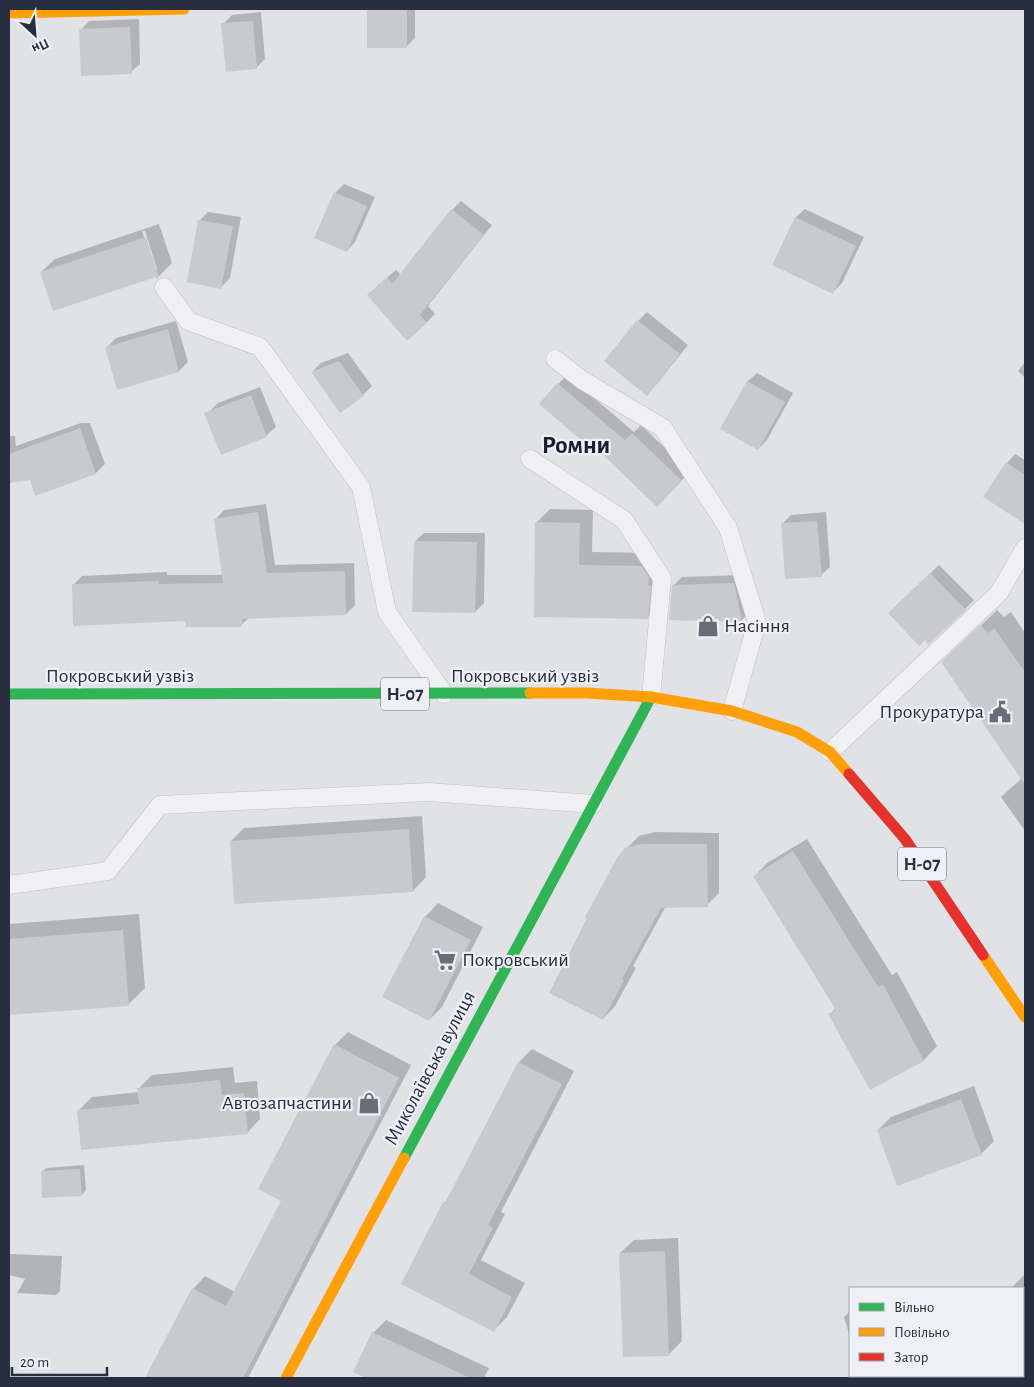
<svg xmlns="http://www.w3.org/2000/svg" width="1034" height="1387" viewBox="0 0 1034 1387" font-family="'Alegreya Sans',sans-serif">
	<rect width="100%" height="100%" fill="#e0e2e6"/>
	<path fill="#0003" fill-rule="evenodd" d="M368,9H415V38L406,47H368Z
		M261,12L265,59L256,68L223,24L232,15Z
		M139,19L140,64L131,72L81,30L89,21Z
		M344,184L375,197L355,242L347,251L335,193Z
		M461,201L492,225L428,306L435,314L426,323L377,286L396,270L401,275L452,210Z
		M805,209L864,237L842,283L833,292L774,264L796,217Z
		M208,212L241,217L230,278L221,287L199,221Z
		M159,224L172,263L159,276L41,272L55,259ZM142,231H145L157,269H155Z
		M647,312L688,345L656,385L647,394L638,321Z
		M176,321L188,362L179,371L118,388L107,347L116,338Z
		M348,353L372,386L363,395L312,372L321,363Z
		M1025,362V378L1018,371Z
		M757,373L793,393L767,440L758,449L722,429L748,381Z
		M567,375L634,432L641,425L690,472L657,505L558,384Z
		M260,387L276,427L267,435L222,453L209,412L218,403Z
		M81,423H90L105,464L96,473L36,495L30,479L9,482V436H15L16,446Z
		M1015,454L1025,460V510L1018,517L1007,463Z
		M266,504L275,565L354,563L355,605L346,614L250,617L241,625L187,620L73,585L82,576L167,572V575H223L216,519L224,510Z
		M550,509L593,510L592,552L655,553L660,605L647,618L535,616L537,522Z
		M826,512L830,567L821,575L782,524L791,515Z
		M424,533H485L484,603L475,612L415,541Z
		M939,565L974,600L965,609L925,638L889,613Z
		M743,575L750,612L741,621L673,586L682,577Z
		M997,610L1004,617L1011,612L1025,633V831L1001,797L1022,778L959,646Z
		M422,816L426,877L413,891L231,841L244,828Z
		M655,832L719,833V893L707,905L666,906L633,966L636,968L615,1006L603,1019L626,849L639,836Z
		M807,839L892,975L897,972L937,1046L924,1060L870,1088L830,1014L836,1008L754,877L767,863Z
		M438,903L483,927L442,1007L429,1020L425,917Z
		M139,914L145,988L128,1005L9,1014V924Z
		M348,1032L411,1065L248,1378H146L193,1289L205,1276L235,1292L282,1200L335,1045Z
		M532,1049L574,1071L501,1212L505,1214L481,1260L525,1283L507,1317L494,1330L403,1283L444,1203L450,1197L519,1062Z
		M233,1067L235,1083L257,1081L260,1119L247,1133L79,1110L92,1097L139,1092V1088L152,1075Z
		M974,1086L994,1141L981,1154L878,1130L891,1117Z
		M84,1165L86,1190L82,1195L42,1172L46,1168Z
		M678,1238L682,1341L669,1354L620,1253L634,1240Z
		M9,1254L62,1256L60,1291L56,1295L17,1293L25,1279L9,1275Z
		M1025,1274V1313L1023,1309V1288H1011Z
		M850,1311V1337L844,1317Z
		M386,1320L489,1368L484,1378H369L355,1371L373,1333Z
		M862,1376H930L927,1378H863Z"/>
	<path fill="#c8cace" d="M367,9H407V48H367Z
		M253,21L257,69L226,72L221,23Z
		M130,27L132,74L81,76L79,29Z
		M334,192L367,206L347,252L314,238Z
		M451,209L484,235L420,315L427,323L407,341L367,295L387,277L392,284Z
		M795,217L856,246L833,294L772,265Z
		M198,220L233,226L221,289L187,282Z
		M146,237L159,278L153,277V278L53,311L40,272Z
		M637,320L680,354L647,396L604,361Z
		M168,329L179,372L117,390L105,347Z
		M339,361L364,396L340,413L311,372Z
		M747,381L785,402L758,450L720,429Z
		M557,383L625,440L632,433L682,481L657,507L597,449L595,452L539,404Z
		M251,395L267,437L221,455L204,413Z
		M80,428L96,474L35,496L30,480L9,483V454Z
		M1006,462L1025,475V524L983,497Z
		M258,512L267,573L345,571L346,615L242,619V627H186L185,621L73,626L72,584L158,581L159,584L223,583L214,519Z
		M817,521L822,577L785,579L781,523Z
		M535,522L580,523L579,565L641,566L649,577L648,586H651L648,619L534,617Z
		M414,541L477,542L475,613L412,612Z
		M930,573L966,610L928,645L925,640L919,646L888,613Z
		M734,583L742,622L669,620L672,585Z
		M980,625L988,633L994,628L1025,672V785L941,662Z
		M409,829L413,892L234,904L230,841Z
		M642,844H707L708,907L661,908L622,979L624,980L603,1020L549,993L587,918L585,917L617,858L625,848Z
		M793,851L878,987L883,984L924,1061L870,1090L828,1014L836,1010L753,876Z
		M424,916L471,940L429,1021L382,997Z
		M123,930L129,1006L9,1015V939Z
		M334,1044L399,1078L243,1378H145L192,1288L226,1306L281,1201L258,1189Z
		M518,1062L562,1084L488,1225L493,1228L469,1274L512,1297L494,1332L401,1284L443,1202L445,1203Z
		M220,1080L222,1095L244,1093L248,1134L81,1150L77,1110L139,1104L137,1088Z
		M961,1099L982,1155L897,1186L877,1130Z
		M80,1169L82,1196L42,1198L41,1171Z
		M665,1251L669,1356L623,1357L619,1253Z
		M372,1332L470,1378H366L353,1372Z"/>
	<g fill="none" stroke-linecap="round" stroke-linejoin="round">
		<g stroke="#bec0c4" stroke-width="19">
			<path id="lane" d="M164,287L188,321L260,347L361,487L387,612L444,694
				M555,359L582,380L663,428L728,528L757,622L732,711
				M530,459L624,520L662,578L651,697
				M830,752L999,593L1025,548
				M9,885L108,871L160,805L429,792L593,804"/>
		</g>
		<use href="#lane" stroke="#f0f0f2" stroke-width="18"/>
		<path stroke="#30b455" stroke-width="11" d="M9,694L530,693
			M404,1158L651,697"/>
		<path stroke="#ff9f0a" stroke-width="11" d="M9,13L184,9
			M530,693H587L651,697L732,711L797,732L830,752L849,774
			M983,955L1025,1017
			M286,1378L404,1158"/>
		<path stroke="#e5322d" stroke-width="11" d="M849,774L905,839L983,955"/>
	</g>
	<defs>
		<g id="shop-bare" transform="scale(1.725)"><path d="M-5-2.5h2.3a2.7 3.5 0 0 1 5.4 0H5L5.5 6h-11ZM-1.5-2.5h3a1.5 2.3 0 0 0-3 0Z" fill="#686d79" stroke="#eef0f6" stroke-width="2.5" paint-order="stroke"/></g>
		<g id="civic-bare" transform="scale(1.725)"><path d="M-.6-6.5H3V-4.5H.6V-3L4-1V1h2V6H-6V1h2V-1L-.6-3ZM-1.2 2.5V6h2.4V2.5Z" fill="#686d79" stroke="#eef0f6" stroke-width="2.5" paint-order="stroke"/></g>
		<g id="supermarket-bare" transform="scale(1.725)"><path d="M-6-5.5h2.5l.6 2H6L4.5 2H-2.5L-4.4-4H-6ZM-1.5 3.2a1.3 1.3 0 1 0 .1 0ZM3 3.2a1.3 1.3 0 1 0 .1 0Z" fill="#686d79" stroke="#eef0f6" stroke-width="2.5" paint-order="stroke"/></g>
	</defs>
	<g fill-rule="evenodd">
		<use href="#shop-bare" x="708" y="626"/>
		<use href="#civic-bare" x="1000" y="712"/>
		<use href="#supermarket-bare" x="445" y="960"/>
		<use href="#shop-bare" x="369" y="1103"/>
	</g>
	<g text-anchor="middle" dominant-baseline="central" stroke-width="4.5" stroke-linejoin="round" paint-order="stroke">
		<g fill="#eef0f6" stroke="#636876" stroke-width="1">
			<rect x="381" y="677.5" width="48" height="33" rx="4"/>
			<rect x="898" y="847.5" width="48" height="33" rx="4"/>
		</g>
		<g font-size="19" font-weight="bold" fill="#272e3f">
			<text x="405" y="694">Н-07</text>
			<text x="922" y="864">Н-07</text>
		</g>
		<g font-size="20" fill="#272e3f" stroke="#eef0f6" text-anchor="start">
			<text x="724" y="626">Насіння</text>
			<text x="984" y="712" text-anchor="end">Прокуратура</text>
			<text x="462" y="960">Покровський</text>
			<text x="352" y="1103" text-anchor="end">Автозапчастини</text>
		</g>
		<g font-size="20" fill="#272e3f" stroke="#eef0f6">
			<text x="120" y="676">Покровський узвіз</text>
			<text x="525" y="676">Покровський узвіз</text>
			<text transform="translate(430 1068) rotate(-62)">Миколаївська вулиця</text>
		</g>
		<g font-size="25" font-weight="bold" fill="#1a2030" stroke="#eef0f6">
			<text x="576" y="445">Ромни</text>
		</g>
	</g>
	<rect width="1034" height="1387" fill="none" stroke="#272e3f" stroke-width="20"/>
	<rect x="849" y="1287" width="175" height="90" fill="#eef0f6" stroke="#9ea2ad"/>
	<rect x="859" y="1303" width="25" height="8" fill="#30b455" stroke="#9ea2ad"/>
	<text x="894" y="1312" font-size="15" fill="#272e3f">Вільно</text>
	<rect x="859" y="1328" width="25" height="8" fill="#ff9f0a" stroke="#9ea2ad"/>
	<text x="894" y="1337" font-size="15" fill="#272e3f">Повільно</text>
	<rect x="859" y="1353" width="25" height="8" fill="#e5322d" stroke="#9ea2ad"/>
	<text x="894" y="1362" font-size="15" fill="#272e3f">Затор</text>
	<g transform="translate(35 35) rotate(154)" stroke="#eef0f6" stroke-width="4" paint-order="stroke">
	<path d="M0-4L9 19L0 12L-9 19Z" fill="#272e3f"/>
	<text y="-8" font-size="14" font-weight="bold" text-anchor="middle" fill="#272e3f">Пн</text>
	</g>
	<path d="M12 1367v8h95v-8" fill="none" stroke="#272e3f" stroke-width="2.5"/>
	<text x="20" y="1367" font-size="15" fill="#272e3f" stroke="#eef0f6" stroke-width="4" paint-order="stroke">20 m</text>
</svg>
